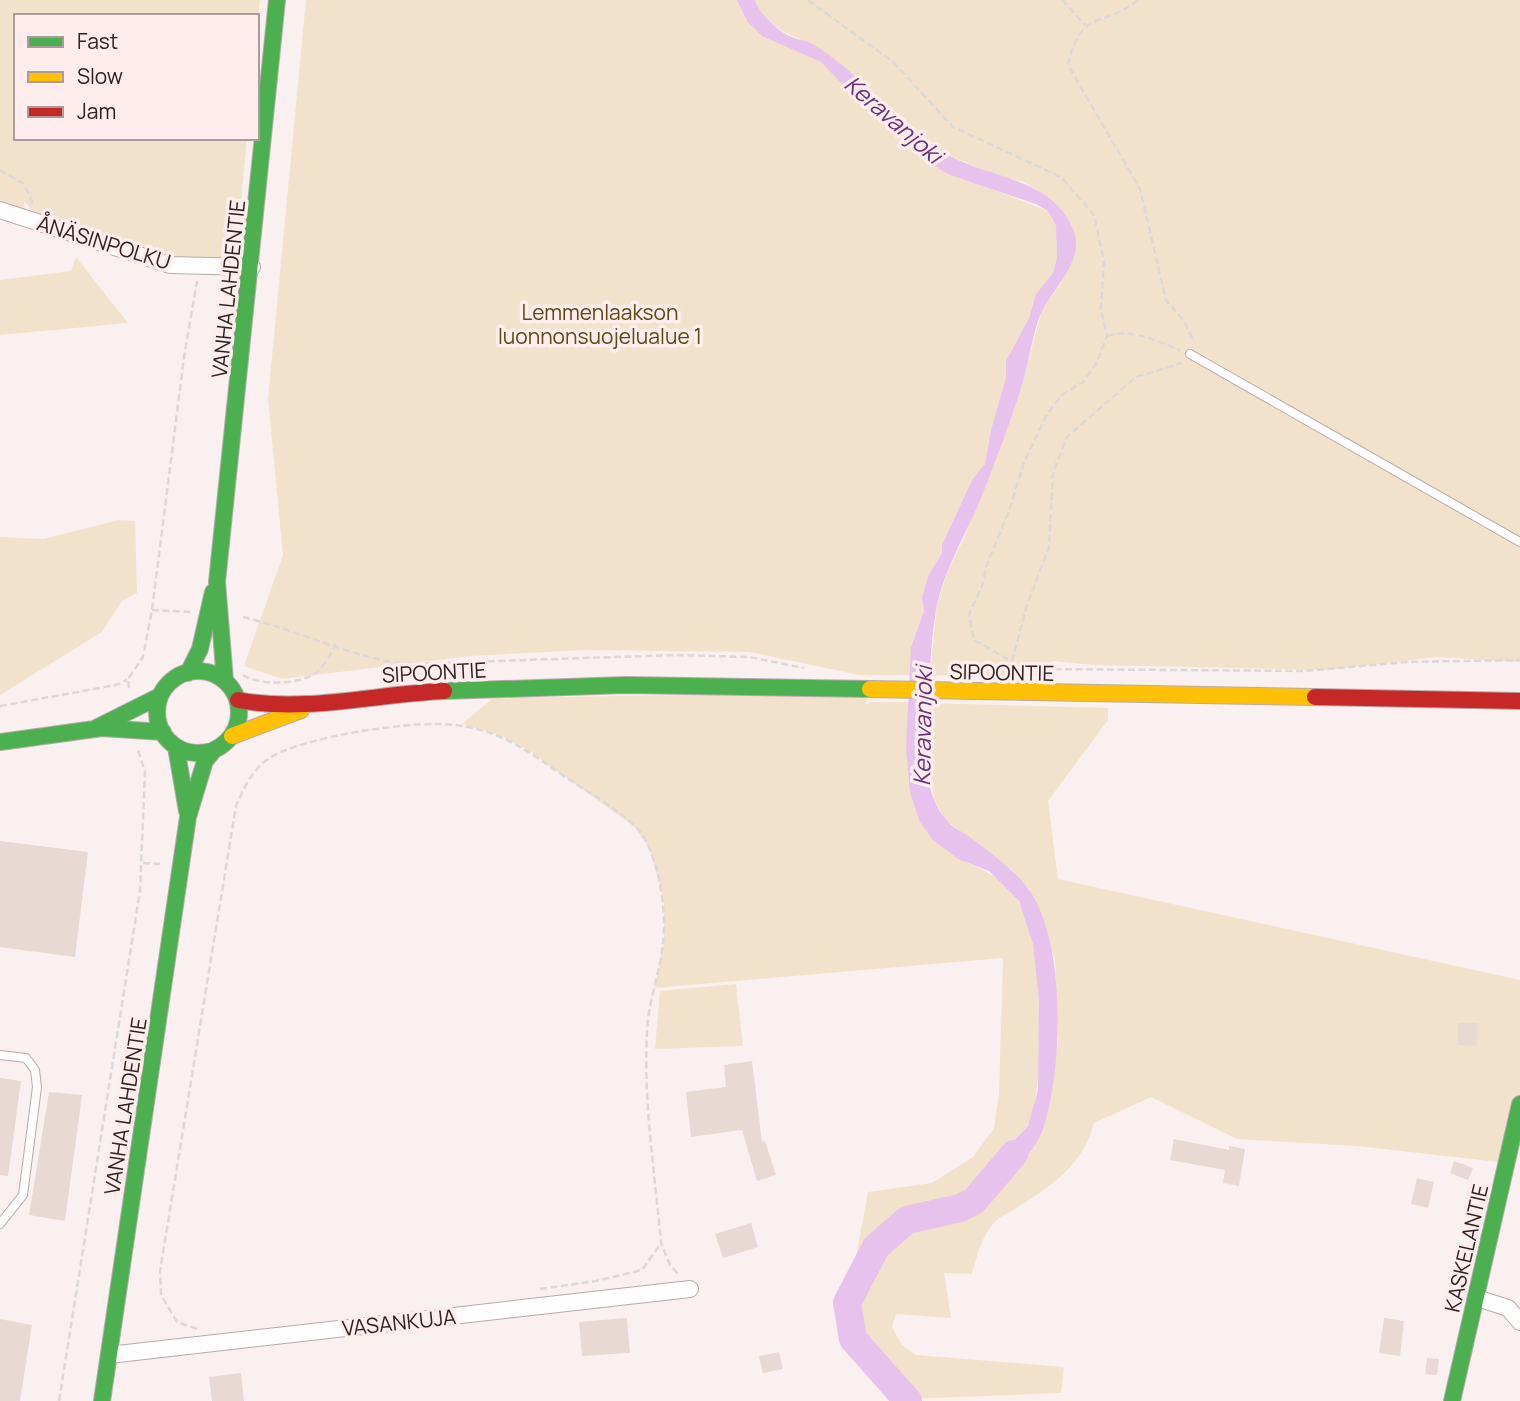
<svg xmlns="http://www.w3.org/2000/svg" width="1520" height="1401" viewBox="0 0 1520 1401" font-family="Manrope,sans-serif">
	<rect width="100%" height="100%" fill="#faf0f0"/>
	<path fill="#f3e2cb" d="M0,0H260L257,25V16H16V138H247L235,267H200L44,224L24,201L25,210L0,202Z
		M306,0H737L747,21L821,62L863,106L938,168L1048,211L1056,226L1057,257L1053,273L1036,294L1029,318L1006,361V377L991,430L985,465L972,480L942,545V553L928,576L922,597L924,611L911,646V675H859L750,652L585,650L471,656L282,679L244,666L283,555L268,399Z
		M755,0H1520V662L1438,657L1326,670L1092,665L1052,661L1050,665L1038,666L1006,678L930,675L937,604L948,571L964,538L1023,380L1042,310L1061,283L1076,245L1044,195L1025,182L999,176L945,154L799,38C784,35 758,15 755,0Z
		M76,257L128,323L0,335V280L71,271Z
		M118,520L135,521L137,593L122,601L102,632L0,695V537L44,539Z
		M869,692L865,705L871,702H910L906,747L908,762L958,859C981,868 1005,879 1018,901C1045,943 1046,1077 1029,1123C1023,1140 1005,1149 994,1163C985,1174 980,1188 971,1199L905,1217L872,1245L852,1279L868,1192L932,1183L973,1157L994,1128L999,1094L1003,958L655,988L664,941V901L650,850L636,828L531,752L502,736L462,724L493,698Z
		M931,703L1108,708V720L1048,801L1058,879L1520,980V1104L1507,1163L1357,1146L1237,1139L1151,1097L1094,1123C1083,1166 1051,1186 1015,1209C1008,1213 998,1217 993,1224C981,1238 977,1256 972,1274L944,1273L951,1318L896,1314L892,1327L902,1345L916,1355L1064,1367L1061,1393L910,1399L856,1338L850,1304L879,1248L908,1223L959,1212L1000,1188L1028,1152L1058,1045L1055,959L1030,890L1011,870L945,819L934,799L926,746Z
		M736,984L743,1046L655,1049L660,991Z"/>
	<path fill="#e6c2ed" d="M737,0H755C758,12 777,30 789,36C797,40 808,40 816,46C863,76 897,124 945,153C987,179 1051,176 1073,229C1087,263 1047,292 1038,321C1032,339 1029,359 1024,378C1013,415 999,452 985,488C970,528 944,567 936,610C929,648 931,687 927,726C924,755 925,793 944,817C949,825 959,830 967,835C988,851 1011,867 1027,887C1067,939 1063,1070 1043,1129C1036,1150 1014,1170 1000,1188L985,1180L993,1164L1028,1126L1038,1090L1039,999L1033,944L1019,901L989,871L958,859L932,839L920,822L910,793L906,747L911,647L924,611L922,597L928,576L942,553V545L972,480L985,464L991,430L1006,377V361L1029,318L1036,294L1053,273L1057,257L1056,226L1048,211L1036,204L950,175L938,168L863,106L821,62L762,36L747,21Z"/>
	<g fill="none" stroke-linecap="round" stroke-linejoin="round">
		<path stroke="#e6c2ed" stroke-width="28" d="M908,1401L853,1339L847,1303L876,1247L907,1220L960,1208L974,1201L1014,1154"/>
	</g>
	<path fill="#e9d9d3" d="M0,841L88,852L75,957L0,947Z
		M1458,1023H1478L1477,1046L1458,1045Z
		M752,1061L762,1142L765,1141L776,1175L757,1181L742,1130L691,1137L686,1092L726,1087L724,1065Z
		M0,1078L21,1081L8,1176L0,1175Z
		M49,1092L82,1095L65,1221L29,1215Z
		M1174,1139L1229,1150V1146L1245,1149L1239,1186L1223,1183L1225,1170L1170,1160Z
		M1454,1161L1473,1168L1468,1180L1450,1173Z
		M1417,1178L1434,1182L1428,1208L1411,1204Z
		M751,1223L758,1247L723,1258L715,1234Z
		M627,1318L630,1353L582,1356L579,1322Z
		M1384,1318L1404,1321L1400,1356L1379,1353Z
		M0,1319L32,1325L20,1401H0Z
		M779,1352L783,1369L763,1373L759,1356Z
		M1427,1358L1439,1359L1437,1375L1425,1374Z
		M241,1373L244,1401H212L209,1377Z"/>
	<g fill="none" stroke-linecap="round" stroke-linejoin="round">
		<g stroke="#b6abab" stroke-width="10">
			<path id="lane" d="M1190,354L1520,542
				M0,1055L26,1058L35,1070L37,1087L23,1195L0,1224"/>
		</g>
		<g stroke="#b6abab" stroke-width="18">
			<path id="street" d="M0,210L170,265L252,267
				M1477,1298L1508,1308L1520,1322
				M109,1355L690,1289"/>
		</g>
		<g stroke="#b6abab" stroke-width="18">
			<path id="fast" d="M157 712a41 41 0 1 1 82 0a41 41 0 1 1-82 0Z
				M188,673L200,649L213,592
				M225,681L217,582L277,0
				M444,691L626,685L870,689
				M96,728L160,696
				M0,742L102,728L163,732
				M176,747L187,811
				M102,1401L188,817L205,761L214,750
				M1452,1401L1520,1104"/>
		</g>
		<g stroke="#b6abab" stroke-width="18">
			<path id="slow" d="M870,689L1315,697
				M232,736L301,710"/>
		</g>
		<g stroke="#b6abab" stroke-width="18">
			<path id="jam" d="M1315,697L1520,701
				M238,700C306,713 375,694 444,691"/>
		</g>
		<path stroke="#dcd8d8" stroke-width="2.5" stroke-dasharray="7 3.5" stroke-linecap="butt" d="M808,0L893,62L953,127L1061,177L1094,215L1104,261L1101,309L1107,336L1096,364L1083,382L1062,395L1047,414L1024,462L1009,511L987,564L982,586L969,614L974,640L1006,658L1017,671
			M1062,0L1085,25
			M1138,0C1099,31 1083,5 1068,65L1140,189L1166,300L1184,321L1194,342
			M0,170L24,184L33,203
			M1107,336C1133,328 1156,341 1180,350
			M152,610L190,612
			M243,617C297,630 351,657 404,664L676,655L749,657L804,668
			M1009,672L1027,605L1049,547L1053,472L1067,437L1136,377L1182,363
			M1034,672L1043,669L1305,671L1406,662L1520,660
			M243,675C259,686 301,685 317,672C325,666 331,653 336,644
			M129,688L128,679L143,657L152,610L184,357L197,281
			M0,706L116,685L127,680
			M143,863L160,864
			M540,1289L596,1281L642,1270L661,1243
			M197,1329L177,1322L161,1295L160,1271L236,806C243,790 250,774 264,762C286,743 361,730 391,727C466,718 497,728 558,772C581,788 616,807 636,827C659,851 667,912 663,943C660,973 648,1002 647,1032C643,1102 655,1173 661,1243L670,1265L679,1275
			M59,1401L140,891L145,772L137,747"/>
		<use href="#lane" stroke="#fefdfd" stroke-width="8"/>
		<use href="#street" stroke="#fefdfd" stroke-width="16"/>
		<use href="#fast" stroke="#4caf50" stroke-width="16"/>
		<use href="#slow" stroke="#ffc107" stroke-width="16"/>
		<use href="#jam" stroke="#c62828" stroke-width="16"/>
	</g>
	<g text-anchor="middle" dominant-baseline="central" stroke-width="7" stroke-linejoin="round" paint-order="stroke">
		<g font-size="21" fill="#302121" stroke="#feedec">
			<text transform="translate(104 242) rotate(17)">ÅNÄSINPOLKU</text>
			<text transform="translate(228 289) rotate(-84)">VANHA LAHDENTIE</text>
			<text transform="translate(434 672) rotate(-3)">SIPOONTIE</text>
			<text transform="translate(1002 672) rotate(1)">SIPOONTIE</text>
			<text transform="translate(125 1106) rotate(-81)">VANHA LAHDENTIE</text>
			<text transform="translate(1466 1248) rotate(-77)">KASKELANTIE</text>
			<text transform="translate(399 1322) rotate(-6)">VASANKUJA</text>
		</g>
		<g font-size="21" fill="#614813" stroke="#feedec">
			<text x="600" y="312">Lemmenlaakson<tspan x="600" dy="24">luonnonsuojelualue 1</tspan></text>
		</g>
		<g font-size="23" font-style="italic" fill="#683178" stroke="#feedec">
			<text transform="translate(894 119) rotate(41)">Keravanjoki</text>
			<text transform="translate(922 726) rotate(-89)">Keravanjoki</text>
		</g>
	</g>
	<rect x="14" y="14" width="245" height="126" fill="#feedec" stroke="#ac9b9b" stroke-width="2"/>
	<rect x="28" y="37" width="35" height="10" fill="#4caf50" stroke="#ac9b9b" stroke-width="2"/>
	<text x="77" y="49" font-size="21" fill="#302121">Fast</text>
	<rect x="28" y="72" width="35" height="10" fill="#ffc107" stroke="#ac9b9b" stroke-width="2"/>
	<text x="77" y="84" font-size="21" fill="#302121">Slow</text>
	<rect x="28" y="107" width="35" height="10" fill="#c62828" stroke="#ac9b9b" stroke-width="2"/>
	<text x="77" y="119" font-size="21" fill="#302121">Jam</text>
</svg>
